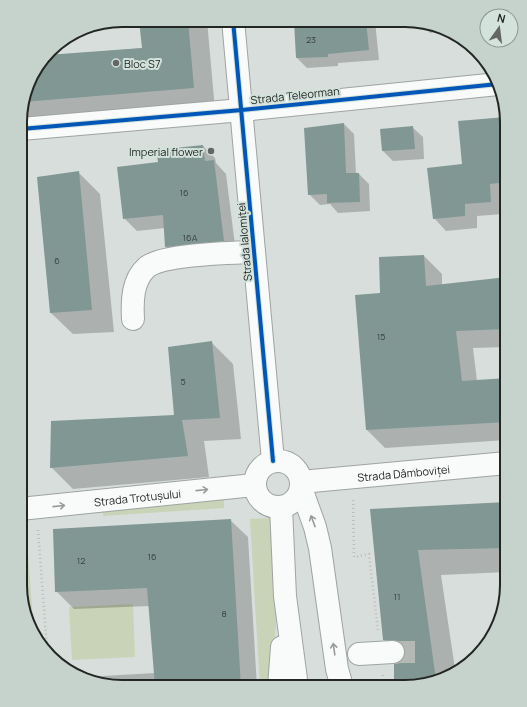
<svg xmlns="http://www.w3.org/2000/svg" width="527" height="707" viewBox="0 0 527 707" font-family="Manrope,sans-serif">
	<rect width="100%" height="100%" fill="#d8dedb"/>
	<path fill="#c9d3b7" d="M224,497V508L103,516V505Z
		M273,518L278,593L272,687H260L250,519Z
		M20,539H27L34,634L31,631L20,586Z
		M133,604L135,657L72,660L69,607Z"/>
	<path fill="#0003" d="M136,20H207L215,110L21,126V108L34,71L46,56L144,48L140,24Z
		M295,21H375L379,60L338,63V66L307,68L297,58Z
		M420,21L444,31L430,33Z
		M506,117L507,199L502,200L503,214L477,216V228L446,231L434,218L463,165L459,122Z
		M344,124L354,134L356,174H359L369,184L370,211L338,213L330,204L320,205L309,194Z
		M412,127L423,137L424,159L393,161L383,151L381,130Z
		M203,146L215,158L216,163L226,174L236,253L178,259L166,247L165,228L137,231L124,218L159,163Z
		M78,172L100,194L114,332L73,334L51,313Z
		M424,256L442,274V285L507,278V347L473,348L477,381L507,379V440L385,448L367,430L356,296L382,294Z
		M211,342L233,364L241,439L204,441L209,477L73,489L51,467L175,416Z
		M507,503V572L441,575L455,669H459L451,676L406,687L400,663L404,659L384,640L371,510Z
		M230,520L248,537L257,687L109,686L85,677L155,673L150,606L74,609L56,591Z
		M20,551L24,555L29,626L20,586Z"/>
	<path fill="#809794" d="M139,20H188L194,88L23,102L34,71L47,55L142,48Z
		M294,21H366L369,50L328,54V57L296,58Z
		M506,117L507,182L490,184L491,202L465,204V216L433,219L427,168L462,164L458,121Z
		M344,123L346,173H359L360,202L327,203V194L308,195L304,128Z
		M413,126L415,149L382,151L380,129Z
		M203,145L205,161L214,160L224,241L165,247L163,215L123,219L117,167L158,162L156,150Z
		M79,171L92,310L50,313L37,177Z
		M424,255L426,286L507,277V329L456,331L462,381L507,378V422L366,430L355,295L380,293L379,257Z
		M212,341L220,418L182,420L188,456L50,468L51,421L174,415L168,347Z
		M507,502V548L418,550L436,680L406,687H394V664L400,663L404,658L405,651L403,645L398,641L383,640L370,509Z
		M231,519L241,687L155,686L147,588L55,592L53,529Z"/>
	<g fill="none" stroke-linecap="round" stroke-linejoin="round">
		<path stroke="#b4b9b6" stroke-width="22" stroke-dasharray="22 11" stroke-linecap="butt" d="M393,652H418"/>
		<g stroke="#9ea4a1" stroke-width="24">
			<g id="minor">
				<path d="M233,20L273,461"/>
				<path d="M21,129L242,110L498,84"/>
				<path d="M133,319C132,302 132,280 147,267C164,254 231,253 254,252"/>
				<circle cx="278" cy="484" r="23"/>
				<path id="s1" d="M301,482L507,463"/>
				<path id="s2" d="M20,509L254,485"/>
				<path d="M359,654L393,652"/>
			</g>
		</g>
		<g stroke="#9ea4a1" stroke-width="24">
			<path id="major" d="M301,488L315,527L320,548L337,669L342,687
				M281,507L285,596L297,687
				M279,687L282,647"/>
		</g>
		<path stroke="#b9bdbb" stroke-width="2.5" stroke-dasharray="1 3" stroke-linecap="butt" d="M353,500L354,557L369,554L378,630
			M38,530L47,649
			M383,675L384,687"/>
		<use href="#minor" stroke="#f9fafa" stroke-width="22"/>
		<use href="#major" stroke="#f9fafa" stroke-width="22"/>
		<g stroke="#d4e2dc" stroke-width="6">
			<path id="cycleway" d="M233,20L273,461
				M21,129L242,110L498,84"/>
		</g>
		<use href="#cycleway" stroke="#0057b8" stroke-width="4"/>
	</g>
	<defs><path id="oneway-shaft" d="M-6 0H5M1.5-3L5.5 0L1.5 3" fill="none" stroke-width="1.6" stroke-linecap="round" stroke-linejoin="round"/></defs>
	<g stroke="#989b9a">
		<use href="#oneway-shaft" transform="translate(202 490) rotate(-6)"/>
		<use href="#oneway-shaft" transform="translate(59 506) rotate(-6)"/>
		<use href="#oneway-shaft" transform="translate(313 521) rotate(-110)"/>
		<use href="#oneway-shaft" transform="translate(334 649) rotate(-98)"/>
	</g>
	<g fill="#626764" stroke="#d4e2dc" stroke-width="1.5">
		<circle cx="116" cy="63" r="4"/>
		<circle cx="211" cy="151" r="4"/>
	</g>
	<g text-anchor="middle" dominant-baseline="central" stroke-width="4" stroke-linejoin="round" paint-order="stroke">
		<g font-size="9" fill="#3a4340">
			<text x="311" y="39">23</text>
			<text x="184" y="192">16</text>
			<text x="190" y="237">16A</text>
			<text x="57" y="260">6</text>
			<text x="381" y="336">15</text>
			<text x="183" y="381">5</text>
			<text x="152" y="556">16</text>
			<text x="81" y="560">12</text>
			<text x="397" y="596">11</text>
			<text x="224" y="613">8</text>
		</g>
		<g font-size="11" fill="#222724" stroke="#d4e2dc" text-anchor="start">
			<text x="124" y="63">Bloc S7</text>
			<text x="203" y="151" text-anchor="end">Imperial flower</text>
		</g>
		<g font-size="11" fill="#222724" stroke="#d4e2dc">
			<text transform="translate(295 95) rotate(-6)">Strada Teleorman</text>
			<text transform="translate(244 242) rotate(-95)">Strada Ialomiței</text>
			<text stroke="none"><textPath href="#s1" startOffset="103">Strada Dâmboviței</textPath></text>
			<text stroke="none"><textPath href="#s2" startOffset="118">Strada Trotușului</textPath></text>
		</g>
	</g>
	<path d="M0 0H527V707H0ZM122 27H405A95 95 0 0 1 500 122V585A95 95 0 0 1 405 680H122A95 95 0 0 1 27 585V122A95 95 0 0 1 122 27Z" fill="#c6d3cd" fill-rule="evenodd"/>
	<path fill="none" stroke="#222724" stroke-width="2" d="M122 27H405A95 95 0 0 1 500 122V585A95 95 0 0 1 405 680H122A95 95 0 0 1 27 585V122A95 95 0 0 1 122 27Z"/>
	<g transform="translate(499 28) rotate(14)"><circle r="19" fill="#d4e2dc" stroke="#8d9792"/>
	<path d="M0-3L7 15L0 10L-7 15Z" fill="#626764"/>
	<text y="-6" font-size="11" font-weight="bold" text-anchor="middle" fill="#222724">N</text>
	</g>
</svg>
